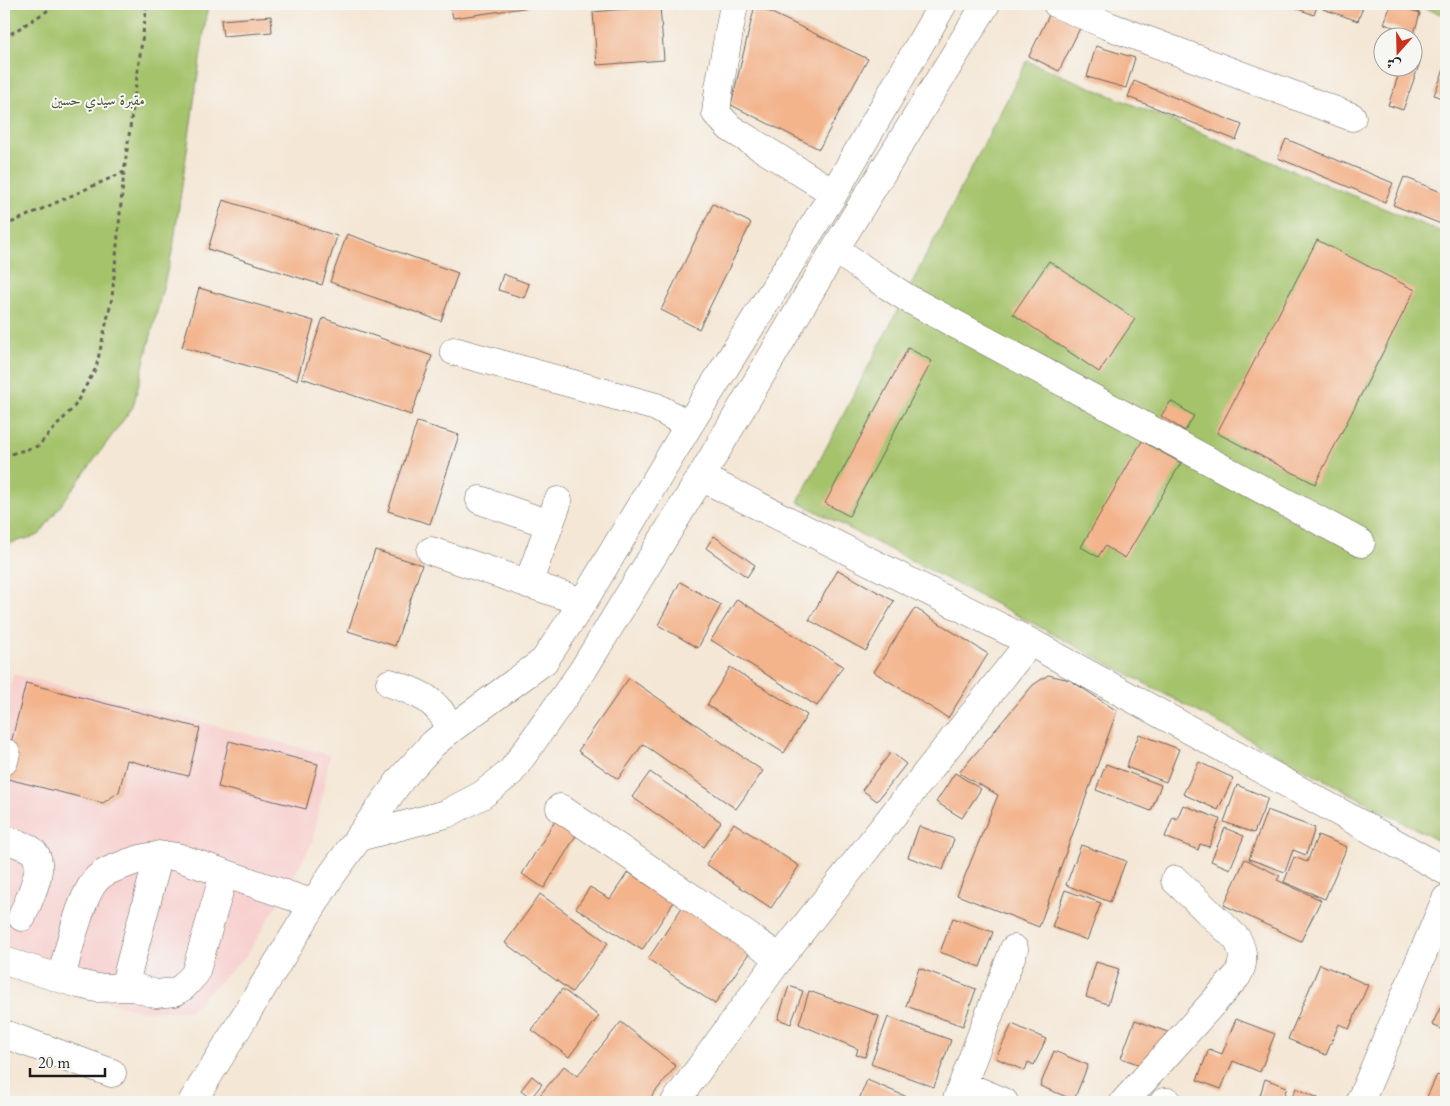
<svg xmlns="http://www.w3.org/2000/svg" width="1450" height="1106" viewBox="0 0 1450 1106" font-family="Cardo,Amiri,serif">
	<rect width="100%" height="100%" fill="#f6f6f2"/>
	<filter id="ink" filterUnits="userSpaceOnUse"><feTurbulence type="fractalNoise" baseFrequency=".02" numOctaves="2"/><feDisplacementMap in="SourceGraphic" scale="10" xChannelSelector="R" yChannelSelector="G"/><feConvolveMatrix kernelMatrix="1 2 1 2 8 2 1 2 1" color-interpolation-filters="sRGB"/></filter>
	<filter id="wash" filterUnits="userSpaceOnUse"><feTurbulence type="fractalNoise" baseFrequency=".0096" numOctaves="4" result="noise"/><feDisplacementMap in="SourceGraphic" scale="20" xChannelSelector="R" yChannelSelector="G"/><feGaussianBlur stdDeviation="1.12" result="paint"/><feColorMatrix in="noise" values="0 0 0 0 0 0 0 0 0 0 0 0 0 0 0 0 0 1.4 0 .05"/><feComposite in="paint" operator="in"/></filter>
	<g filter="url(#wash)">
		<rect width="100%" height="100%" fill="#f4e7d5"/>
		<path fill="#f7d0cf" d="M13,674L330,755L313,841L285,892L246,956L189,1011H142L26,982L4,973V710Z"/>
		<path fill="#a4c36b" stroke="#607044" d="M4,4H208L173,248L133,407L39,535L4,545Z
			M1412,4H1446V16Z
			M1027,61L1446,234V845L1036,625L798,502Z"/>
		<g id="blocks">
			<path fill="#f3b38b" d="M450,4H529L530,7L453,18Z
				M1285,4H1318L1314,15Z
				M1325,4H1364L1358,21L1323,9Z
				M1391,4L1420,13L1414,34L1384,24Z
				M755,5L868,59L819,149L731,105Z
				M660,6L664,60L597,65L593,12Z
				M1051,11L1081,26L1059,71L1029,56Z
				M271,16L272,32L223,36L221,20Z
				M1096,46L1135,58L1126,88L1087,77Z
				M1412,59L1420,62L1403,110L1388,105L1401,68H1412Z
				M1446,64V100L1434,95Z
				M1134,81L1242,125L1236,140L1128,97Z
				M1286,139L1393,183L1385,202L1278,158Z
				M1404,177L1446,194V226L1393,205Z
				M223,200L337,236L322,285L208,249Z
				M713,204L751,223L699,329L661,310Z
				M347,234L458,273L441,321L330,282Z
				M1317,240L1415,290L1315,484L1217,433Z
				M1049,261L1135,319L1099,372L1013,314Z
				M503,274L529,284L524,298L498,290Z
				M199,288L314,321L297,380L182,347Z
				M323,318L432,356L411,415L302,378Z
				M908,348L932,361L849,516L825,503Z
				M1171,401L1194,416L1185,431L1161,416Z
				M417,422L459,435L430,524L388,511Z
				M1142,441L1181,463L1125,558L1105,546L1098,557L1081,547Z
				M714,536L755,565L747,577L706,548Z
				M375,550L422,565L395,646L348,631Z
				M838,570L894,601L866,651L809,620Z
				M680,582L721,605L698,648L658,625Z
				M737,599L843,666L817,706L711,640Z
				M915,608L988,654L948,718L874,672Z
				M730,667L807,715L784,753L707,705Z
				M1048,675L1070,680L1117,711L1039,927L957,895L998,795L959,773L1033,685Z
				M629,678L763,771L736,809L643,744L618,779L578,751Z
				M26,683L200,728L188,776L127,760L119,792L103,803L4,778V771Z
				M1139,734L1179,749L1166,782L1126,767Z
				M229,741L318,764L306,809L218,787Z
				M891,752L906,764L877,801L862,790Z
				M1199,762L1233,778L1218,810L1183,794Z
				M1106,764L1161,785L1151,811L1096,790Z
				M650,772L721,822L704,847L632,797Z
				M955,773L981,789L962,818L936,802Z
				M1237,785L1268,798L1254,833L1224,822Z
				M1183,805L1220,819L1209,847L1200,844L1198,850L1165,837L1173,817L1177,819Z
				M1267,810L1315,828L1306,855L1293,850L1285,872L1249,859Z
				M555,821L577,834L544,888L522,874Z
				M734,823L799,866L771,908L706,864Z
				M919,826L954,839L943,870L908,857Z
				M1225,828L1244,836L1230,869L1211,861Z
				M1318,835L1347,847L1325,899L1284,882L1294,857L1307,862Z
				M1081,845L1126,861L1110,902L1066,885Z
				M1245,859L1280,876L1277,880L1321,900L1301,941L1224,905Z
				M628,872L674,902L642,950L576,908L590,887L610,899Z
				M1065,890L1101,903L1087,940L1052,927Z
				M540,894L608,943L572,992L505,943Z
				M683,906L751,950L715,1004L648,959Z
				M953,918L993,932L980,967L940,952Z
				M1096,962L1119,969L1108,1004L1086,997Z
				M1320,964L1368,985L1349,1029L1339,1024L1326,1055L1288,1039Z
				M919,968L976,989L963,1026L906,1006Z
				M789,986L803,991L791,1024L778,1019Z
				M562,989L599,1016L569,1057L532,1030Z
				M809,991L879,1016L865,1057L856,1055L858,1049L799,1024Z
				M1440,1008L1446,1011V1031L1432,1025Z
				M888,1017L951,1040L934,1087L871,1064Z
				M1236,1019L1275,1034L1260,1072L1233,1061L1221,1089L1197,1080L1209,1049L1222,1054Z
				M1135,1020L1173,1034L1152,1069L1121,1058Z
				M621,1022L676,1066L647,1102L535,1101L564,1066L577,1076Z
				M1012,1024L1046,1039L1034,1065L1028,1062L1025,1071L996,1058Z
				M1054,1051L1088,1065L1074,1100L1040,1086Z
				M1437,1075L1446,1079V1102H1438L1427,1097Z
				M532,1076L542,1084L531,1098L521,1090Z
				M1265,1079L1287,1087L1282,1102H1258Z
				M867,1080L919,1102H858Z
				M1296,1088L1318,1098L1316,1102H1290Z"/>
		</g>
	</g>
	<g filter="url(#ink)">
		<use href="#blocks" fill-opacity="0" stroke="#68635d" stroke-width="1"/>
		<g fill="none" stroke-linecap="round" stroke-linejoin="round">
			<g stroke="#68635d" stroke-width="29">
				<path id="minor" d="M734,4L719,88L716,113L730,128L834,193
					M1057,4L1109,26L1352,117
					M835,249L879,280L907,298L1361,543
					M454,351L656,407L689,425
					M701,477L1030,642L1446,871
					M480,500L549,524
					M431,551L583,602
					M528,584L558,501
					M390,683C419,693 437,699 451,729
					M4,761L6,753
					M560,808L780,958
					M359,837L446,814L482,795L511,772L583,670L701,477L835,249L986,4
					M4,839C12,842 22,844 30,849C50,862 28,900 22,917
					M4,961L79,984L97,988L133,987L156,994L175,992L183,987L195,974L224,874
					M61,978C68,954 81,890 100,876C108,869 119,867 128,863C145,857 159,854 177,857L314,904
					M124,987L159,855
					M4,1034L112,1073
					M963,1085L1004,1102
					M192,1102L331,876L401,779L433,744L451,729L544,661L583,602L689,425L834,193L943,4
					M675,1102L780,958L1030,642
					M956,1102L1014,949
					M1124,1102L1237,976C1245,963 1244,952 1237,939L1175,880
					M1164,1102H1168
					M1360,1102L1446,899"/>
			</g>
			<path stroke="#68635d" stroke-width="3" stroke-dasharray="4 4" stroke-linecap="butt" d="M4,38L58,4
				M4,226L124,172
				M4,456L38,446L74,407L96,368L112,298L124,172L147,4"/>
			<use href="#minor" stroke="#fff" stroke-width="28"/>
		</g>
	</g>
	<g text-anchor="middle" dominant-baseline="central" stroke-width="4" stroke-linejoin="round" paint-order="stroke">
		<g font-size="15" fill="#4c5638" stroke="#f6f6f2">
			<text x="98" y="100">مقبرة سيدي حسين</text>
		</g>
	</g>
	<rect width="1450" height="1106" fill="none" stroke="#f6f6f2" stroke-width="20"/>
	<g transform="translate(1398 52) rotate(200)"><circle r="24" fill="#f6f6f2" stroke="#9f9f9c"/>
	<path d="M0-4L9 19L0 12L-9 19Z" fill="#c8321e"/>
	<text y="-8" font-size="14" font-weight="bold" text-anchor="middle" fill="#1c1c1c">ش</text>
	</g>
	<path d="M30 1068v8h75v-8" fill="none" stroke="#1c1c1c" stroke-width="2.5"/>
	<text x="38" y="1068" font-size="15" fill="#1c1c1c" stroke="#f6f6f2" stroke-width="4" paint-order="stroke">20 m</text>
</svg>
